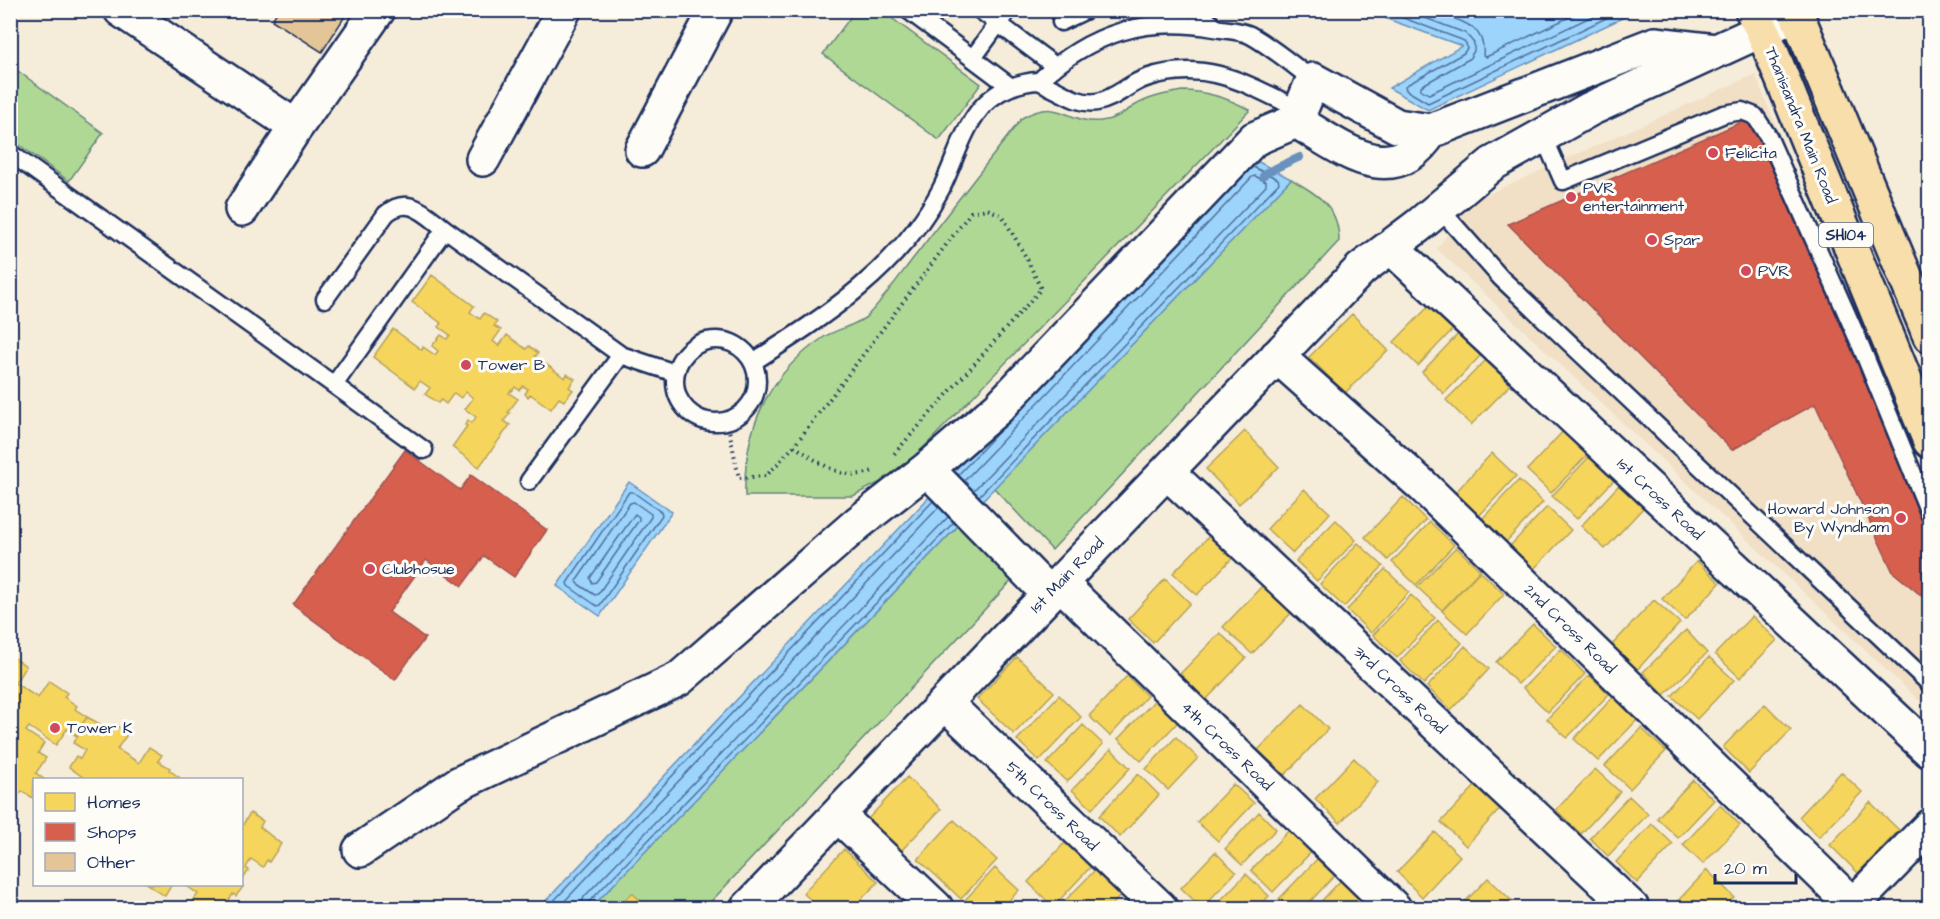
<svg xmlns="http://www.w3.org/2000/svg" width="1940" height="919" viewBox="0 0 1940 919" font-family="'Architects Daughter',sans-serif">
	<rect width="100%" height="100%" fill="#f6ecda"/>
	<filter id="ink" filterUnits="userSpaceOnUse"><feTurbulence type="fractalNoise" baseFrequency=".0167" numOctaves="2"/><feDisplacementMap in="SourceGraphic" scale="12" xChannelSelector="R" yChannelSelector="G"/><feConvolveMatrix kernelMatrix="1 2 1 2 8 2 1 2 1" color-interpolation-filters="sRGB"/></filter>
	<g filter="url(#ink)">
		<path fill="#f1e0c6" d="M1755,74L1929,498V710L1437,249L1471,202Z"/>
		<path fill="#afd895" stroke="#65847a" stroke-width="1.5" d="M855,11H882L981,84L939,140L823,54Z
			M11,66L103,133L69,181L11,139Z
			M1182,91C1207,91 1228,98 1250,110L900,472L853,496H745C743,429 767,375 824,337C835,330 862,323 868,315C887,295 902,272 919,251C953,206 988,162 1022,118C1060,96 1066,124 1101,121C1114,120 1123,113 1134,106C1149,97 1165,94 1182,91Z
			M1291,179C1318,195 1339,206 1339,241L1052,550L994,488Z
			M958,526L1015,577L705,908H591Z"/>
		<path fill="#9cd4fc" stroke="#6892bd" stroke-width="1.5" d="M1365,11H1637L1428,110L1389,88L1462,46Z
			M1251,158L1291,179L591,908H539Z
			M629,482L672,512L600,616L557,586Z"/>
		<path fill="#f6d55c" stroke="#b4a35d" stroke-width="1.5" d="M432,275L474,306L470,312L480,319L484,313L497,322L494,326L501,330L493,341L499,346L507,335L526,349L529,346L538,353L535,356L565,378L567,374L575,379L569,387L573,390L564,401L559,398L551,409L530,394L528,397L525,394L528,389L523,386L519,390L515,387L512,391L511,390L509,393L518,399L508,412L510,413L504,421L510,425L479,467L452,447L467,426L465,425L468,420L472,423L476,417L465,409L473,398L466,392L461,398L454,393L446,404L441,400L438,403L425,394L430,388L420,381L415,388L373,357L393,329L422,350L423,347L435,355L438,351L432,346L441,335L447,339L450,335L439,327L441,323L412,302Z
			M1431,304L1455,327L1418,366L1394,342Z
			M1352,314L1388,350L1345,393L1309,357Z
			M1460,332L1483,353L1444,394L1422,372Z
			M1487,359L1512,383L1471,425L1446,400Z
			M1565,429L1589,453L1551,493L1527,470Z
			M1245,431L1279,467L1239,504L1206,469Z
			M1492,453L1516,476L1478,517L1454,494Z
			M1590,456L1615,479L1577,519L1552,496Z
			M1519,480L1543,502L1505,543L1481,520Z
			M1619,485L1643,508L1605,549L1581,526Z
			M1304,489L1330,513L1293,553L1267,529Z
			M1403,497L1426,520L1388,560L1365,537Z
			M1547,507L1571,530L1533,570L1509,547Z
			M1336,520L1356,540L1317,581L1296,561Z
			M1430,522L1454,545L1416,585L1392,562Z
			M1211,534L1234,556L1197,595L1173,573Z
			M1358,543L1383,566L1344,607L1320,584Z
			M1456,547L1480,570L1442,610L1417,587Z
			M1697,561L1720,583L1685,620L1662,599Z
			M1385,569L1409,592L1371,633L1347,610Z
			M1480,571L1504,594L1467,634L1442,611Z
			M1165,579L1190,603L1153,643L1128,619Z
			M1264,584L1293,611L1252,654L1223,627Z
			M1411,595L1435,618L1397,658L1373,635Z
			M1654,600L1680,623L1636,671L1610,647Z
			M1752,616L1777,640L1740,678L1715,654Z
			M1438,620L1462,643L1424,684L1400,661Z
			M1533,624L1556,646L1518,684L1496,662Z
			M1686,630L1707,653L1664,695L1643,672Z
			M1220,633L1246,658L1204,702L1177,677Z
			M1465,646L1489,669L1451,710L1427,687Z
			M1561,649L1585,674L1548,712L1523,688Z
			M10,655L26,666L15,683L38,698L49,681L67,693L64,697L77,706L75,709L87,717L75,735L67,729L56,745L29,727L26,731L44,743L38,753L46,758L36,773L45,780H34L33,798L22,791L20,794L10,787Z
			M1017,657L1054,692L1014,734L977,699Z
			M1709,657L1734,680L1697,719L1672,696Z
			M1589,675L1609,694L1567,738L1547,719Z
			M1127,676L1147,696L1110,736L1089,716Z
			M1059,695L1081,717L1039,761L1017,740Z
			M1615,695L1639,718L1598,761L1574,739Z
			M1156,699L1179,721L1141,761L1118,739Z
			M1303,704L1328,729L1285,775L1258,750Z
			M1765,704L1791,730L1749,773L1723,747Z
			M87,717L111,730L114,724L128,733L117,749L139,763L149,747L162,755L158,761L170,768L169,770L180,778L179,780H87L69,767L76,756L80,759L85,750L73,743L78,736L75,735Z
			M1083,725L1103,744L1067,782L1047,763Z
			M1641,728L1666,751L1630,789L1605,766Z
			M1176,737L1198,758L1168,790L1146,769Z
			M1111,749L1130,768L1092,809L1072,790Z
			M1354,758L1378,782L1340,823L1315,799Z
			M1595,769L1620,792L1581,834L1556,810Z
			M1841,772L1862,792L1819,837L1799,817Z
			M1138,774L1159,795L1120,837L1099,816Z
			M907,777L941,809L900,852L867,820Z
			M1693,780L1714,800L1678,838L1657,818Z
			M1478,783L1502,807L1466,846L1441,822Z
			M1233,784L1254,803L1218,841L1197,822Z
			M1629,796L1648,814L1608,856L1590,838Z
			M1870,802L1899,830L1858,873L1830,845Z
			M1720,805L1740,825L1703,864L1683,845Z
			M1259,812L1276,829L1242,865L1225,849Z
			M250,813L263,821L260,827L281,844L269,862L267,860L263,867L251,859L246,868L249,870L242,881V826Z
			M954,820L997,860L961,899L918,859Z
			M1652,824L1673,844L1637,883L1616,862Z
			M1291,828L1314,849L1273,892L1251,870Z
			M1435,832L1460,856L1422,897L1397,872Z
			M1072,835L1097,860L1053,907L1028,882Z
			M844,849L878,882L853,908H820L803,893Z
			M1215,852L1236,872L1202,908L1181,888Z
			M1320,856L1337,873L1304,908H1289L1279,899Z
			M1098,867L1124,892L1109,908H1058Z
			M995,868L1019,890L1002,908H969L963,902Z
			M1707,870L1734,897L1723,908H1671Z
			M1246,874L1269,896L1257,908H1213Z
			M1488,878L1512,901L1505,908H1459Z
			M1342,879L1363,899L1354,908H1315Z
			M147,884H172L165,896Z
			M184,884H239L243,887L236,896L233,894L224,908L217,904L214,908H188L198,894Z
			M632,893L649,908H617Z"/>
		<path fill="#d6604d" stroke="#9e5152" stroke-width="1.5" d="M1753,117L1930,531V603L1893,572L1815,404L1732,450L1508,224Z
			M405,450L460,490L471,475L547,530L514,577L484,556L462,586L426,560L389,612L425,638L395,680L293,605Z"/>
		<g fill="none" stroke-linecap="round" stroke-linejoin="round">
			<path stroke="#4f719d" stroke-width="1.5" d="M1382,10L1462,40L1466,43L1467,48L1464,53L1405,86L1406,90L1428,103L1623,10
				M1404,10L1465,33L1474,43V51L1469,59L1421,86V90L1429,94L1605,10
				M1430,10C1453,19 1487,23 1483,55L1486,57L1584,10
				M958,475L1006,424
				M964,481L1252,177L1255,176L1266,182V186L973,491
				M629,492H633L661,512L662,515L600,605L597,606L568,586L567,583Z
				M979,496L1279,183L1278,179L1253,167
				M634,502L651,514V517L598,594L595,595L578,584L577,580L630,503Z
				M635,514L639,517V520L596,582L592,583L590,578Z
				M547,908L933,501
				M558,908L939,507
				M580,908L584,897L948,517
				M587,908L589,902L954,522"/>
			<path stroke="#6892bd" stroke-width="8" d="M1263,176L1267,172L1300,157"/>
		</g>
		<path fill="#e4c597" stroke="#1b2f5e" stroke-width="1.5" d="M278,10H349L322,52L272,20Z"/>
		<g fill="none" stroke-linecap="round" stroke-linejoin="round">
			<g stroke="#1b2f5e" stroke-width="21">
				<path id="service" d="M908,10L1011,87
					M980,10L1055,66
					M1196,10L1216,28
					M1061,22L1086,10
					M973,58L1008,10
					M1039,81C1090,33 1145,16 1214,28C1225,30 1240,30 1250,35C1272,47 1293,65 1313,80
					M1543,135L1563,181L1724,114L1742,111L1755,116L1768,136L1860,344L1930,515
					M10,153L334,385
					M1439,208L1501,278L1930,684
					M325,299L386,214C409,194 426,215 445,229
					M675 381a41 41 0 1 1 82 0a41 41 0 1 1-82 0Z
					M753,362C827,315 900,268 941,189C960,152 967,103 1011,87C1018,84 1031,81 1038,81C1042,82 1047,85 1050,87C1065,94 1080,105 1097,102C1115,99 1128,84 1146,78C1206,58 1247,84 1300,110
					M424,450L334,385L445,229L621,355L675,373
					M529,481L621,355"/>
			</g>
			<g stroke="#1b2f5e" stroke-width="38">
				<path id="minor" d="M121,10L296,127L378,10
					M1296,121C1341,147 1392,192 1431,131
					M642,150L716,10
					M483,159L564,10
					M242,209L296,127
					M1391,247L1930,751
					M1277,356L1423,486L1856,908
					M927,469L1049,594
					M1167,472L1632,908
					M1060,583L1394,908
					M945,703L1160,908
					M838,815L936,908
					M360,850L458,784L679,679L858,523L927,469L998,408L1254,139L1296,121L1313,80L1397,126L1431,131L1655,44L1716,51
					M748,908L1361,269L1418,226L1492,164L1590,109L1797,14
					M1850,908L1930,826"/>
			</g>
			<g stroke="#1b2f5e" stroke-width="38">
				<path id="primary" d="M1752,10L1762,29L1930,441
					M1795,10L1930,336"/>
			</g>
			<path stroke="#1b2f5e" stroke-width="4" stroke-dasharray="1.5 4.5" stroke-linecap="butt" d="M727,420L739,478L766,476L794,446L971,212L987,209L1002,215L1027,259L1041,289L894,454
				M794,446C819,462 844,484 875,470"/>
			<use href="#service" stroke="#fdfcf7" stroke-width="16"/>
			<use href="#minor" stroke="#fdfcf7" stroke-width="33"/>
			<use href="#primary" stroke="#f8deab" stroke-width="33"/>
		</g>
	</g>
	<g fill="#d1495b" stroke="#fdfcf7" stroke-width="2">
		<circle cx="1713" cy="153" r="6"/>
		<circle cx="1571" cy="197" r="6"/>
		<circle cx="1652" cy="240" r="6"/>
		<circle cx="1746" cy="271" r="6"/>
		<circle cx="466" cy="365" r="6"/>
		<circle cx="1901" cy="518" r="6"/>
		<circle cx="370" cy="569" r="6"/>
		<circle cx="55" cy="728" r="6"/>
	</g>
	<g text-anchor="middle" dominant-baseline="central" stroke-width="6" stroke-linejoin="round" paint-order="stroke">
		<rect fill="#fdfcf7" stroke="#5f6c8c" stroke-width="1.5" x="1819" y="223" width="54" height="24" rx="4.5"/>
		<g font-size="15" font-weight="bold" fill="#1b2f5e">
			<text x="1846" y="235">SH104</text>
		</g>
		<g font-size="16" fill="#1b2f5e" stroke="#fdfcf7">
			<text transform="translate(1801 125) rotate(68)">Thanisandra Main Road</text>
			<text transform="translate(1660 499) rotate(43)">1st Cross Road</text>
			<text transform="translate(1067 575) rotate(-46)">1st Main Road</text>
			<text transform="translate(1570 629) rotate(44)">2nd Cross Road</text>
			<text transform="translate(1400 690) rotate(43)">3rd Cross Road</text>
			<text transform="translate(1227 746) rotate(44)">4th Cross Road</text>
			<text transform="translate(1052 806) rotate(44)">5th Cross Road</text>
		</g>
		<g font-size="16" fill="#1b2f5e" stroke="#fdfcf7" text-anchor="start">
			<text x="1725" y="153">Felicita</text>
			<text x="1583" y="188">PVR<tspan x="1583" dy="18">entertainment</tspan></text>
			<text x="1664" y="240">Spar</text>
			<text x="1758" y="271">PVR</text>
			<text x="478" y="365">Tower B</text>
			<text x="1889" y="509" text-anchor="end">Howard Johnson<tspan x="1889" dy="18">By Wyndham</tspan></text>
			<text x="382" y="569">Clubhosue</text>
			<text x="67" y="728">Tower K</text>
		</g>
	</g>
	<rect width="1940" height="919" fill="none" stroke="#fdfcf7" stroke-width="36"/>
	<rect x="18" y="18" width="1904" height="883" fill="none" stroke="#1b2f5e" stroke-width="2" filter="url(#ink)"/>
	<rect x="33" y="778" width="210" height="108" fill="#fdfcf7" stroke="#a3aaba" stroke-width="1.5"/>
	<rect x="45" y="793" width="30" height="18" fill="#f6d55c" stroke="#a3aaba" stroke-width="1.5"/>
	<text x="87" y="808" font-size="18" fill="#1b2f5e">Homes</text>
	<rect x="45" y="823" width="30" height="18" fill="#d6604d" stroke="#a3aaba" stroke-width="1.5"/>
	<text x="87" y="838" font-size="18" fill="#1b2f5e">Shops</text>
	<rect x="45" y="853" width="30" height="18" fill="#e4c597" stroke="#a3aaba" stroke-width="1.5"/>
	<text x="87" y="868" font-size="18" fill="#1b2f5e">Other</text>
	<path d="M1715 874v9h81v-9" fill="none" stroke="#1b2f5e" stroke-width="3"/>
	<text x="1724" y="874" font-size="18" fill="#1b2f5e" stroke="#fdfcf7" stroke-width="4.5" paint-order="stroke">20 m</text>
</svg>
